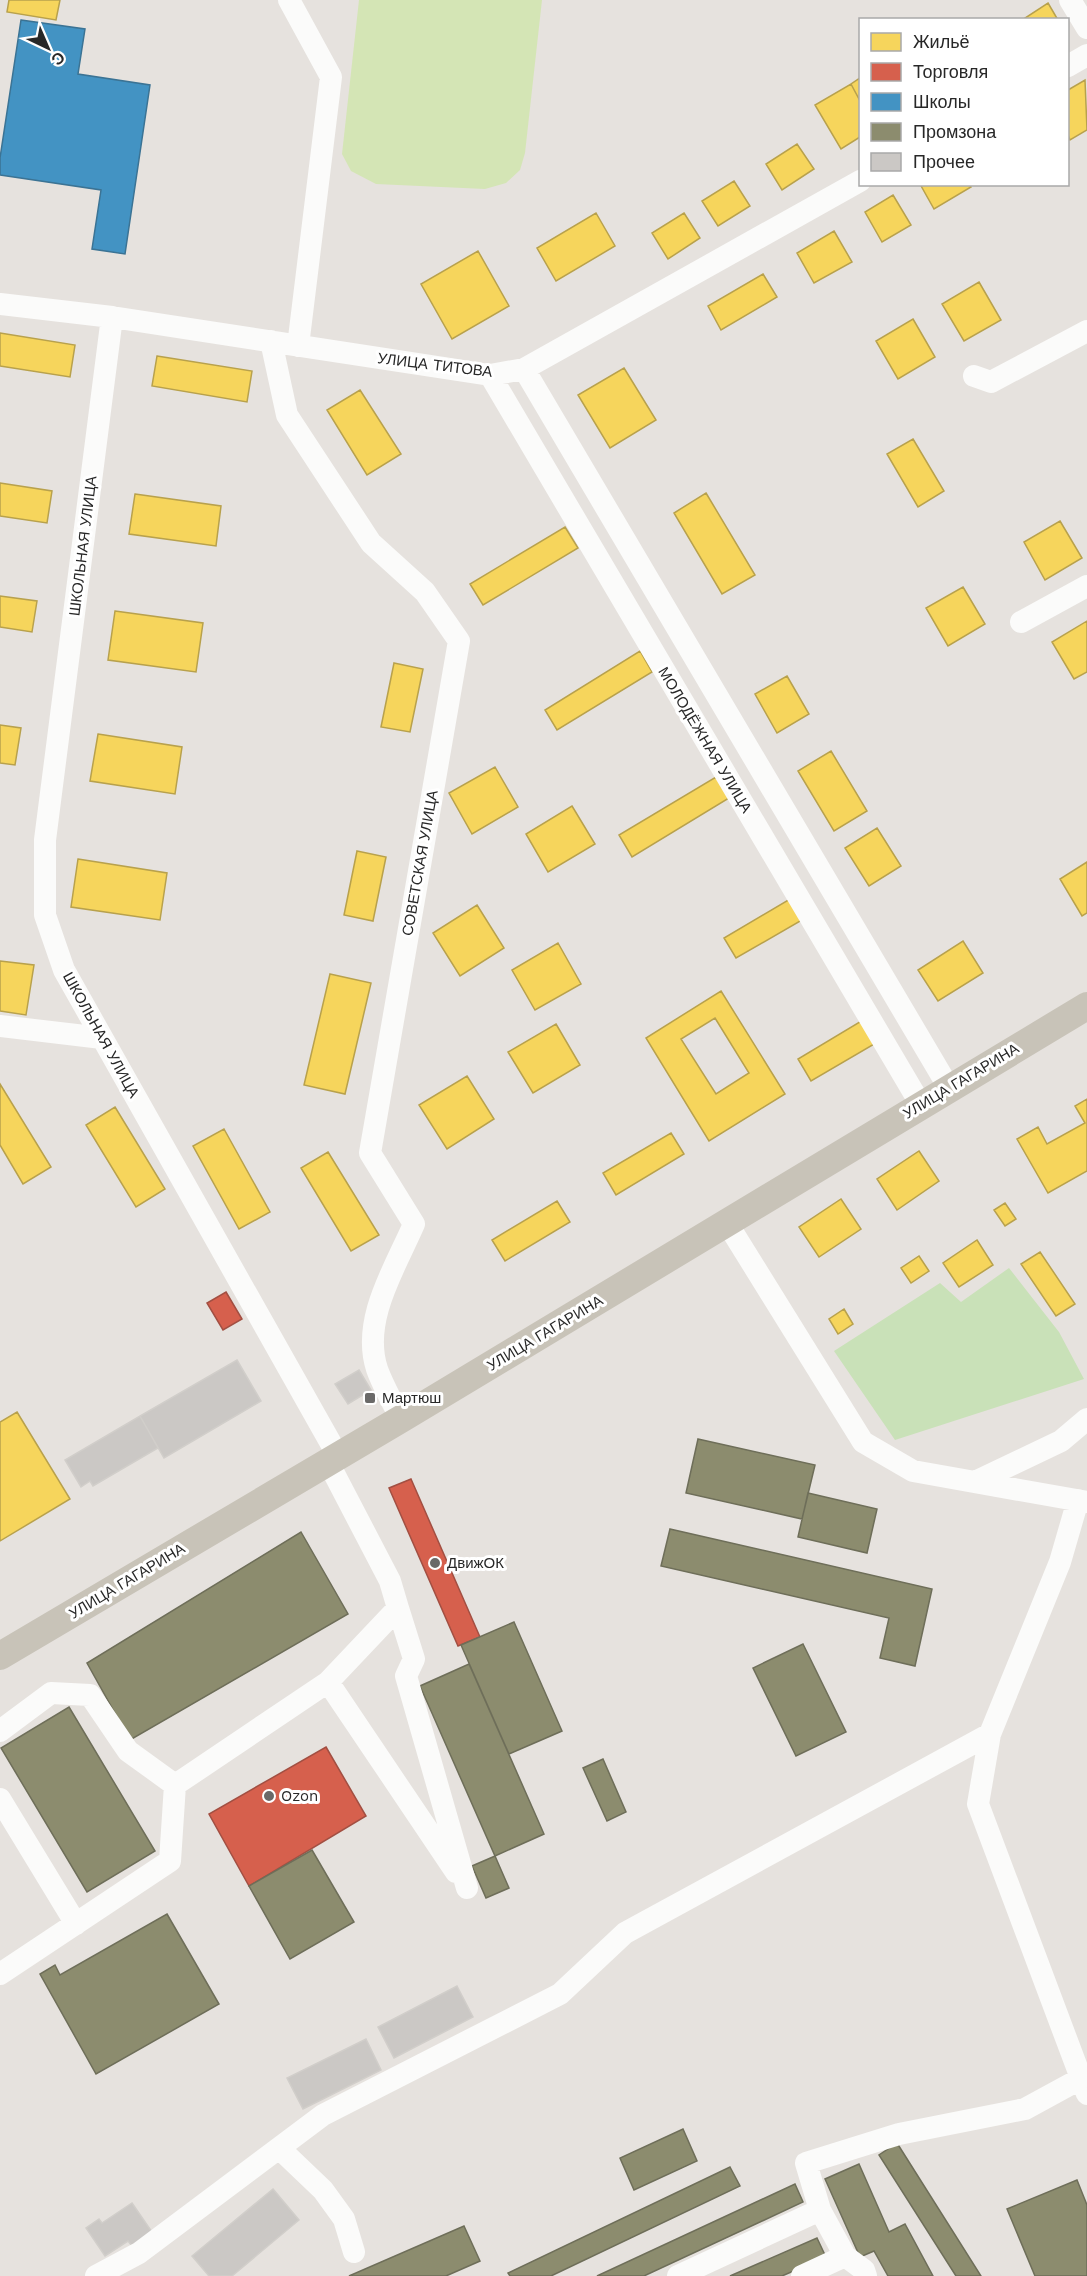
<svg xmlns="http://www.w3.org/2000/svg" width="1087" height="2276" viewBox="0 0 1087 2276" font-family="'Work Sans',sans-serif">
	<rect width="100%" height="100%" fill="#e6e2de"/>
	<path fill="#c9e1b8" d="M1009,1268L1059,1332L1084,1379L895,1440L834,1351L940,1283L961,1302Z"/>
	<path fill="#d4e5b5" d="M359,0H542L525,153L520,170L506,183L485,189L376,184L351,171L342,154Z"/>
	<path fill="#f6d55c" stroke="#b8a14c" stroke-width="1.5" fill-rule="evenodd" d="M9,0H60L56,20L7,12Z
		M1048,3L1058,20H1022Z
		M860,78V101L851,84Z
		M1085,80L1087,130L1070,140L1068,135V90Z
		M851,84L860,101V137L841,149L815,105Z
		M797,144L814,169L782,190L766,164Z
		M734,181L750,206L718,226L702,201Z
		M920,184H969L971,187L934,209Z
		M893,195L911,225L882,242L865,212Z
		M596,213L615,246L556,281L537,248Z
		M684,213L700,238L668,259L652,233Z
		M834,231L852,262L814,283L797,253Z
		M478,251L509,306L452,339L421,284Z
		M763,274L777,297L721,330L708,306Z
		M979,282L1001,320L964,341L942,304Z
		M913,319L935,357L898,379L876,341Z
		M0,333L75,345L70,377L0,366Z
		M157,356L252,371L247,402L152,386Z
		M624,368L656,420L610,448L578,395Z
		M360,390L401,454L367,475L327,410Z
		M913,439L944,491L918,507L887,454Z
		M0,483L52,491L47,523L0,516Z
		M706,493L755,575L722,594L674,513Z
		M135,494L221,506L216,546L129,534Z
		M1060,521L1082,558L1045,580L1024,542Z
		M565,527L578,548L483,605L470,584Z
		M963,587L985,624L948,646L926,608Z
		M0,596L37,601L32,632L0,627Z
		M115,611L203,623L196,672L108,660Z
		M1087,621V672L1074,679L1052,642Z
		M640,651L652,672L557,730L545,710Z
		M394,663L423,669L410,732L381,727Z
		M787,676L809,714L777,733L755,694Z
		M0,725L21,728L15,765L0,763Z
		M98,734L182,747L175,794L90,781Z
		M831,751L867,811L834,831L798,771Z
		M495,767L518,807L472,834L449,793Z
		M716,777L729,798L632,857L619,835Z
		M572,806L595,844L548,872L526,834Z
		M877,828L901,866L869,886L845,848Z
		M357,851L386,857L373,921L344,915Z
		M78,859L167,873L160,920L71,907Z
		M1087,862V913L1082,916L1060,879Z
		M790,899L802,920L736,958L724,938Z
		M477,905L504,948L460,976L433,933Z
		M963,941L983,973L938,1001L918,970Z
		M558,943L581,984L535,1010L512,970Z
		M0,961L34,965L26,1015L0,1011Z
		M330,974L371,983L345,1094L304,1085Z
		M721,991L785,1094L709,1141L646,1038ZM715,1018L749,1073L716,1094L681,1039Z
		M863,1020L876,1043L811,1081L798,1059Z
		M556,1024L580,1065L533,1093L508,1052Z
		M467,1076L494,1119L447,1149L419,1105Z
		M0,1084L51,1167L23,1184L0,1145Z
		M1087,1099V1171L1048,1193L1017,1139L1038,1127L1047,1144L1085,1123L1075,1106Z
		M115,1107L165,1189L136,1207L86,1125Z
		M224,1129L270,1212L239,1229L193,1146Z
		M671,1133L684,1154L616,1195L603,1173Z
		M919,1151L939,1181L897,1210L877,1179Z
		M328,1152L379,1235L351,1251L301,1168Z
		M841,1199L861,1229L819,1257L799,1227Z
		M557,1201L570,1222L505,1261L492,1240Z
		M1005,1203L1016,1219L1005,1226L994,1210Z
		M977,1240L993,1265L959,1287L943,1263Z
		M1040,1252L1075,1304L1056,1316L1021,1264Z
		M919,1256L929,1271L911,1283L901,1268Z
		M844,1309L853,1324L838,1334L829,1319Z
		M17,1412L70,1499L0,1541V1422Z"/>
	<path fill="#d6604d" stroke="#a24f42" stroke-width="1.5" d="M226,1292L242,1319L223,1330L207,1303Z
		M411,1479L480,1637L458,1646L389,1488Z
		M326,1747L366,1816L249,1886L209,1814Z"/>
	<path fill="#4393c3" stroke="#3b7394" stroke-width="1.5" d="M21,20L85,29L78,74L150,85L125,254L92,249L101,190L0,175V158Z"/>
	<path fill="#8c8c6e" stroke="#6e6e59" stroke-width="1.5" d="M698,1439L815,1465L802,1519L686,1493Z
		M808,1493L877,1509L867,1553L798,1537Z
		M670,1529L932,1589L915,1666L880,1658L889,1618L661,1566Z
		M301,1532L348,1614L130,1740L87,1663Z
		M514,1622L562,1731L509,1754L461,1645Z
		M803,1644L846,1732L796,1756L753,1668Z
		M469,1664L544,1834L495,1856L420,1686Z
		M69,1707L155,1851L87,1892L1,1748Z
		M603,1759L626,1812L607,1821L583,1768Z
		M312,1850L354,1922L290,1959L249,1886Z
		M495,1856L509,1888L486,1898L472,1866Z
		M167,1914L219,2004L96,2074L40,1974L55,1965L60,1975Z
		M683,2129L697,2161L634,2190L620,2158Z
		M897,2143L981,2276H956L879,2155Z
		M859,2164L889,2232L905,2224L933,2276H888L874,2251L860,2257L825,2179Z
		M730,2167L740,2186L551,2276H510L508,2273Z
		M1077,2180L1087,2205V2276H1035L1007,2209Z
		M795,2184L803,2202L644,2276H597Z
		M464,2226L480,2261L446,2276H349Z
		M817,2238L826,2257L782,2276H730Z"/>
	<path fill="#cbc8c5" stroke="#d1ceca" stroke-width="1.5" d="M237,1360L261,1401L164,1458L140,1416Z
		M359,1370L371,1390L348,1404L335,1384Z
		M140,1416L158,1448L93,1486L90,1481L81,1487L65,1460Z
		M457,1986L473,2017L394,2058L378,2027Z
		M366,2039L381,2070L303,2109L287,2078Z
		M273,2189L299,2220L232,2276H209L192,2256Z
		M132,2203L152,2232L132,2246L128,2241L105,2256L86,2228L99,2219L102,2223Z"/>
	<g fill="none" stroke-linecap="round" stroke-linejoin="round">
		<path stroke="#fbfbfa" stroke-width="22" d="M289,0L331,77L298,346
			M1070,0L1087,28
			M1068,66L1087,55
			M0,304L112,317L490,375L524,369L860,181
			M112,317L45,840V915L64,970L338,1456
			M271,341L287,415L371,543L425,592L459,641L370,1153L414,1224C395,1268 361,1320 377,1369C383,1386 393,1403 401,1419
			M524,369L949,1088
			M490,375L921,1105
			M974,376L991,382L1087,331
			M1021,622L1087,586
			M0,1026L102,1038
			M727,1223L863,1442L913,1471L1087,1502
			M975,1482L1061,1441L1087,1419
			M1078,1500L1060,1562L990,1734L978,1804L1087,2094
			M398,1608L414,1659L406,1676L467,1888
			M328,1682L456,1872
			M0,1731L51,1693L90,1695L128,1751L175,1785
			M0,1799L76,1924
			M0,1974L170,1861L175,1785L328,1682L398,1608L390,1581L328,1462
			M279,2148L323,2190L344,2219L354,2252
			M820,2210L845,2256L864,2270L866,2276
			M96,2276L139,2253L323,2115L560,1994L625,1933L990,1734
			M678,2276L820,2210L806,2163L899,2134L1025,2109L1082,2078
			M802,2276L845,2256"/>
		<path stroke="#c8c3b8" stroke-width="28" d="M0,1656L401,1419L1087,1006"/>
	</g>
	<g fill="#6a6968" stroke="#fff" stroke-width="2">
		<rect x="364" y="1392" width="12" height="12" rx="3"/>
		<circle cx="435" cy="1563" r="6"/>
		<circle cx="269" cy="1796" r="6"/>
	</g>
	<g text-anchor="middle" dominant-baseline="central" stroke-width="6" stroke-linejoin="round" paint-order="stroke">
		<g font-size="15" fill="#282828" stroke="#fff">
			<text transform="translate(435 365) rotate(7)">УЛИЦА ТИТОВА</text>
			<text transform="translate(83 546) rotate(-83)">ШКОЛЬНАЯ УЛИЦА</text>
			<text transform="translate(705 740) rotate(59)">МОЛОДЁЖНАЯ УЛИЦА</text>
			<text transform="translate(420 863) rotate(-80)">СОВЕТСКАЯ УЛИЦА</text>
			<text transform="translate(101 1035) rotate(61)">ШКОЛЬНАЯ УЛИЦА</text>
			<text transform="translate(961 1081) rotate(-31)">УЛИЦА ГАГАРИНА</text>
			<text transform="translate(545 1333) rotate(-31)">УЛИЦА ГАГАРИНА</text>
			<text transform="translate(127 1581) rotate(-31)">УЛИЦА ГАГАРИНА</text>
		</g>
		<g font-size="15" fill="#282828" stroke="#fff" text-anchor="start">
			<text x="382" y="1398">Мартюш</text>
			<text x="447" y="1563">ДвижОК</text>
			<text x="281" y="1796">Ozon</text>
		</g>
	</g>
	<rect x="859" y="18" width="210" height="168" fill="#ffffff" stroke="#a9a9a9" stroke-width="1.5"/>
	<rect x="871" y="33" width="30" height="18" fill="#f6d55c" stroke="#a9a9a9" stroke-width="1.5"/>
	<text x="913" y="48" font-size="18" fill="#282828">Жильё</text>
	<rect x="871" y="63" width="30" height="18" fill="#d6604d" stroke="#a9a9a9" stroke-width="1.5"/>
	<text x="913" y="78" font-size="18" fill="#282828">Торговля</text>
	<rect x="871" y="93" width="30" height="18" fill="#4393c3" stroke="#a9a9a9" stroke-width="1.5"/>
	<text x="913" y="108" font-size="18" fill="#282828">Школы</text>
	<rect x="871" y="123" width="30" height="18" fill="#8c8c6e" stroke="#a9a9a9" stroke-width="1.5"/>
	<text x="913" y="138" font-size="18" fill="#282828">Промзона</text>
	<rect x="871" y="153" width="30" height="18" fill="#cbc8c5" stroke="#a9a9a9" stroke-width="1.5"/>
	<text x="913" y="168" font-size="18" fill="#282828">Прочее</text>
	<g transform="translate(48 48) rotate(136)" stroke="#ffffff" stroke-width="4.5" paint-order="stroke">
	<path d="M0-4.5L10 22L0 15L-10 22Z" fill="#282828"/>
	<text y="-9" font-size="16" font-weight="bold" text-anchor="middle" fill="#282828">С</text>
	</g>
</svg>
